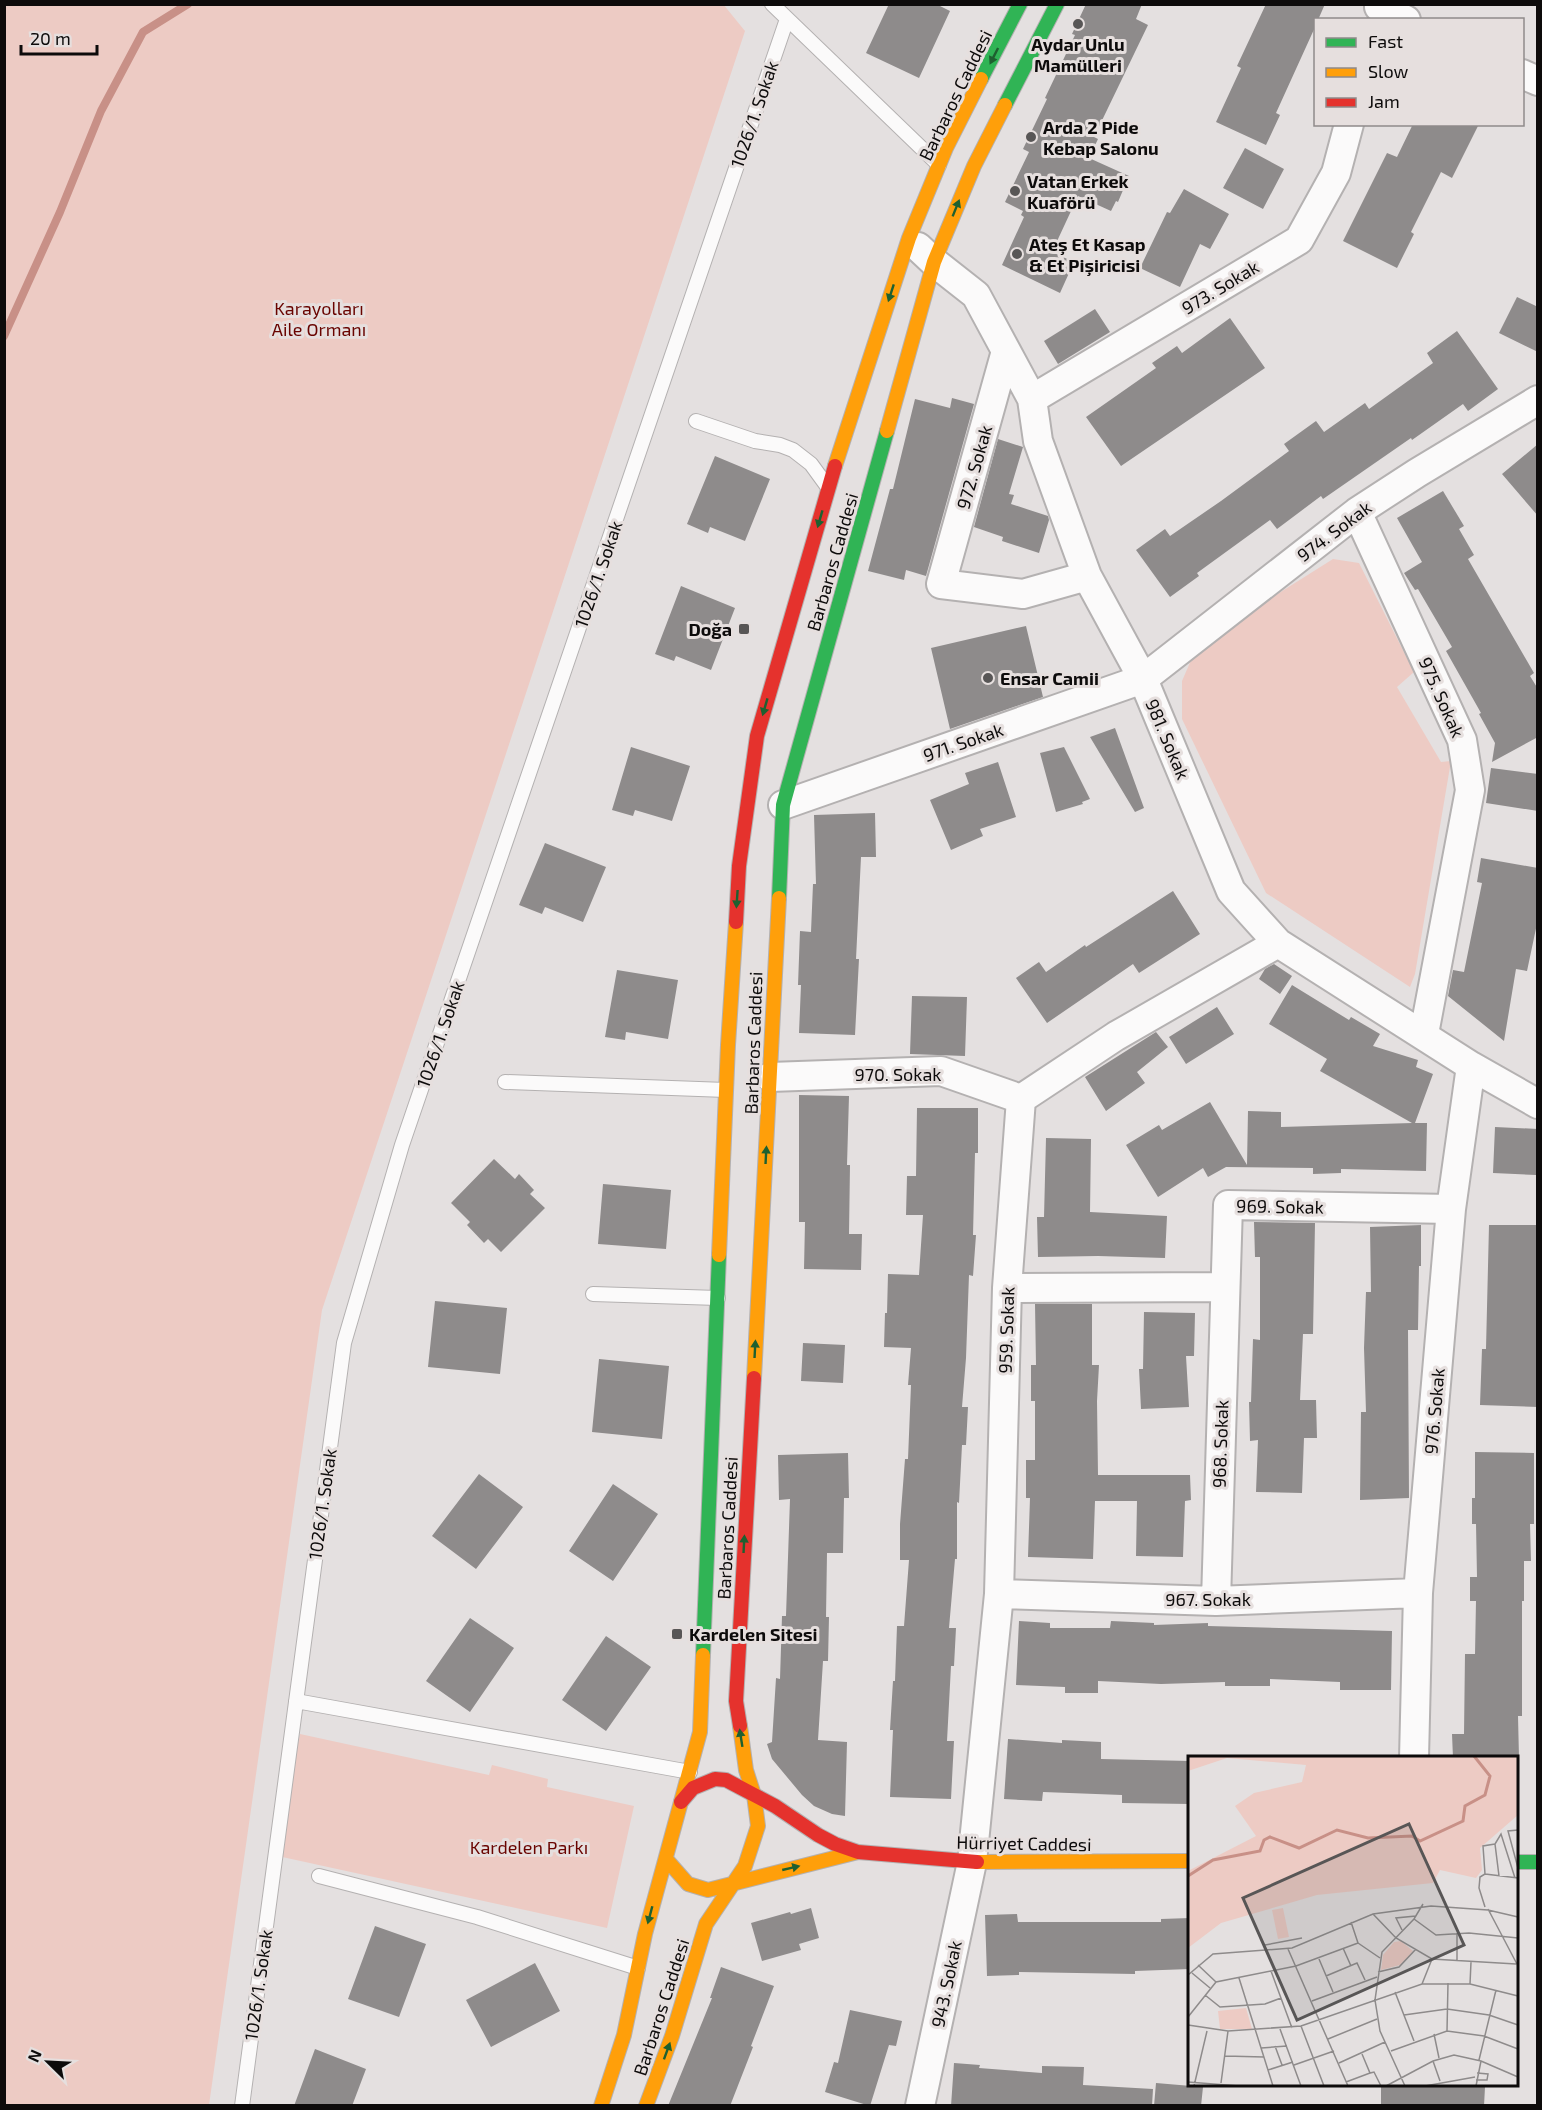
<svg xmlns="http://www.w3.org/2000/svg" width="1542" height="2110" viewBox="0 0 1542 2110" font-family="'Exo 2',sans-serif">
	<rect width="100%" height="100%" fill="#e4e0e0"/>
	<path fill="#edcbc4" d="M5,4H723L745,31L322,1310L209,2105H5Z
		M1333,559L1359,563L1414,672L1397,687L1441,762L1451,761L1415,974L1410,987L1266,893L1182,719V681L1198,644Z
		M300,1734L489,1775L492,1765L548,1779L547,1787L634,1806L607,1928L273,1855Z"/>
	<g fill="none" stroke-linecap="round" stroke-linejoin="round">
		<path stroke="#c89087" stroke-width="8" d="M4,336L60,212L101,111L143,32L188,4"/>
	</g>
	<path fill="#8e8b8b" d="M889,4H936L950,11L919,78L866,53Z
		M1086,4H1142L1136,19L1148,25L1094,137L1098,139L1089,158L1129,176L1118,202L1116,201L1111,211L1078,196L1052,252L1074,262L1060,293L1002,265L1024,217L1021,215L1023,211L1005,202L1029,152L1023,149L1047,99L1045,98L1075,35L1072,34Z
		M1266,4H1325L1318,20H1316V25L1276,113L1280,115L1266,145L1216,122L1241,68L1237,66Z
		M1413,124H1479L1452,178L1441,172L1411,232L1414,234L1397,268L1343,241L1387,153L1397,157Z
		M1245,148L1284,169L1263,209L1223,188Z
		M1184,189L1229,214L1210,249L1200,244L1180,287L1140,268L1167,212L1170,213Z
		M1517,297L1538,307V352L1499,333Z
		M1095,309L1110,332L1058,364L1044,341Z
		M1230,318L1265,368L1121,466L1086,417L1156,368L1152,363L1177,346L1182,353Z
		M1457,331L1498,389L1468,411L1463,404L1412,440L1411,438L1323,499L1321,496L1277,529L1270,520L1197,573L1199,576L1170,597L1136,550L1165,529L1170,536L1221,501L1289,451L1284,444L1316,421L1324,432L1365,403L1369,409L1433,363L1427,353Z
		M952,398L974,404L926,576L906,570L904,580L868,571L890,489H893L915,399L950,408Z
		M998,439L1023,447L1009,494L1014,495L1011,504L1048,516L1049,520L1039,553L1002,541L1003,537L974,527Z
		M1538,444V516L1502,474Z
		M715,456L770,479L745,541L710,527L708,533L687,524Z
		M1443,491L1464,526L1459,529L1474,555L1468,559L1534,673L1530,676L1538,689V737L1492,762L1495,743L1479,714L1481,713L1446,651L1452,647L1418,589L1415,590L1404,573L1422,562L1397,518Z
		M681,586L735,608L711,670L676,656L674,661L655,654Z
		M1026,626L1043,697L950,729L931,648Z
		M1115,728L1144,808L1135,812L1090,737Z
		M631,747L690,766L672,821L635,810L633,816L612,810Z
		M1064,747L1090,799L1082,802L1083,804L1056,812L1040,753Z
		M998,762L1016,817L980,829L983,836L951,850L930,800L969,784L965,773Z
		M1491,768L1538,774V811L1486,803Z
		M875,813L876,857H861L856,959H859L855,1035L799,1033L801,985H798L800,931L811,932L813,884H816L814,815Z
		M545,843L606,867L583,922L545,907L542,914L519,905Z
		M1481,858L1538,868V919L1527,971L1516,969L1504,1041L1448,996L1453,970L1464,972L1482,883L1477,882Z
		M1173,891L1200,934L1139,973L1133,964L1047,1023L1016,978L1039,962L1046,972L1085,945L1086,947Z
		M1274,964L1292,976L1280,994L1259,979L1265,969Z
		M617,970L678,980L668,1039L626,1032L625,1040L605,1037Z
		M1292,985L1349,1020L1351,1017L1380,1034L1373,1046L1418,1060L1416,1067L1433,1074L1415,1123H1427L1426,1171L1341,1169V1173L1313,1174V1168L1226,1167L1208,1177L1203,1168L1158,1197L1126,1145L1159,1125L1162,1130L1210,1102L1247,1165L1248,1111L1281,1112V1127L1412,1123L1320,1071L1327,1059L1269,1024Z
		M912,996L967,997L965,1056L910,1054Z
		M1217,1007L1234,1034L1186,1064L1169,1037Z
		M1156,1032L1168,1047L1137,1072L1145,1083L1106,1111L1085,1077Z
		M799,1095L849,1096L847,1165H850L849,1234H862L861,1270L804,1269L805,1222H799Z
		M917,1108H978V1153H975L973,1235H976L973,1276L969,1275L966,1358L962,1407H968L966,1445H962L959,1503L957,1502V1559H955L949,1628H956L954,1666H951L947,1741H954L951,1799L890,1797L893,1730H890L893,1681H895L897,1626H904L909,1560H900V1524L905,1459H908L911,1385H908L911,1348L884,1347L885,1313H887L888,1274L919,1275L923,1215H906L907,1176H916Z
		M1495,1127L1538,1129L1536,1175L1493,1173Z
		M1046,1138L1091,1139L1090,1212L1167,1216L1165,1258L1098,1256L1038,1257L1037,1217H1044Z
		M494,1159L515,1179L519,1174L534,1190L530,1194L545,1208L501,1252L488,1239L484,1243L467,1225L470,1222L451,1203Z
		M603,1184L671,1190L666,1249L598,1244Z
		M1254,1222L1315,1223L1313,1334H1303L1300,1400H1316L1317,1438H1304L1302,1493L1256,1492L1258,1440L1250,1441L1249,1402H1251L1253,1339L1260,1340V1257H1255Z
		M1421,1225V1266H1419L1418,1330H1408L1409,1498L1360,1500L1361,1412H1366L1364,1348L1366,1292H1371L1370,1227Z
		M1489,1225H1538V1407L1480,1405L1482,1349H1486Z
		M435,1301L507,1308L500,1374L428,1367Z
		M1035,1304H1092V1365H1099L1097,1401L1098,1475H1190L1191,1500L1185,1501L1183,1557L1136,1556L1137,1501H1095L1093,1559L1028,1557L1030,1498H1026V1460H1035V1401H1031V1365H1036Z
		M1144,1312L1195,1313L1194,1356H1186L1189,1407L1141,1409L1139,1369H1143Z
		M803,1343L845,1345L843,1383L801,1381Z
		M599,1359L669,1366L662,1439L592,1432Z
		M1475,1452L1534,1453V1524H1530L1531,1561H1524V1601H1522V1716H1518L1519,1758H1453L1452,1734H1464L1465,1654H1475L1476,1601H1470V1577H1477L1476,1524H1472V1498H1475Z
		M848,1453L849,1498H844L843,1553H827L826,1617H829L828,1661H823L818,1740L847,1742L845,1816L832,1814L814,1806L802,1795L772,1759L767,1744L772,1742L776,1678L780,1679L782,1616H786L790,1499L779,1500L778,1455Z
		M479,1474L523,1507L476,1569L432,1536Z
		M613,1484L658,1514L613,1581L569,1551Z
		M470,1618L514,1648L470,1712L426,1681Z
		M1019,1621L1050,1623V1628H1110L1111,1621L1154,1623V1625L1208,1623V1626L1392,1631L1391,1690H1340V1682L1270,1679V1686H1225V1682L1161,1684L1098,1681V1693H1065V1687L1016,1685Z
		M606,1636L651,1667L606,1731L562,1700Z
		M1008,1739L1062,1743V1740L1101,1742V1759L1190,1761V1804L1122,1803V1795L1043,1792L1042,1801L1004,1799Z
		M811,1908L819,1938L799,1944L801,1950L762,1961L751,1923L790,1912L791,1914Z
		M1017,1914L1018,1922H1161V1919L1190,1918V1969L1135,1971V1974L1019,1972V1975L987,1976L985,1915Z
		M375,1926L426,1944L399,2017L348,1999Z
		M535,1963L560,2011L491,2047L466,2000Z
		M721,1967L774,1986L751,2046L753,2047L730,2106H668L712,1998H710Z
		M850,2010L902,2021L896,2046L889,2045L870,2106L825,2092L834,2062L838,2063Z
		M315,2049L366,2069L352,2106H294Z
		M954,2063L980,2065L979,2068L1042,2073V2066L1084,2067L1083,2085L1153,2089L1152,2106H951Z
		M1156,2083L1203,2087L1201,2106H1154Z
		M1381,2085L1482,2086L1485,2087L1484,2106H1381Z"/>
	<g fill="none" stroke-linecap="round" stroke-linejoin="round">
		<g stroke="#b4b1b1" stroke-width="16">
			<path id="lane" d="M772,4L939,165
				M696,421L755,441L780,445L793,450L811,464L827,486
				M505,1082L726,1090
				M593,1294L718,1298
				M296,1701L690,1772
				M319,1876L477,1917L638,1968
				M242,2106L344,1343L402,1145L787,19"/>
		</g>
		<g stroke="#b4b1b1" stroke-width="32">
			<path id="street" d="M1379,7L1406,20
				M1522,74L1538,81
				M918,247L934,262L976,295L1032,399L1038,441L1087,576L1143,679L1231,891L1278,943L1471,1066L1538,1104
				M1006,351L941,584L1023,594L1087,576
				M1032,399L1299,240L1336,173L1349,124
				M1357,512L1462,740L1470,790L1424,1034
				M783,805L1143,679L1357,512L1417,473L1538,400
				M770,1077L941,1071L1021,1099
				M1021,1099L1116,1036L1278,943
				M1007,1288L1224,1287
				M999,1594L1216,1601L1418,1593
				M1216,1601L1228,1205L1451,1209
				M1414,1758L1418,1593L1451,1209L1471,1066
				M920,2106L972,1862L999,1594L1007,1288L1021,1099"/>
		</g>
		<g stroke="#b4b1b1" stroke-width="16">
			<path id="fast" d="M981,79L1020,4
				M1005,105L1057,4
				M779,898L783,805L887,431
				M703,1655L719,1255
				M1516,1862H1538"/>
		</g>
		<g stroke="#b4b1b1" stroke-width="16">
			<path id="slow" d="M887,431L934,262L974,166L1005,105
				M835,466L909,238L946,148L981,79
				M719,1255L728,1045L736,922
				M754,1378L779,898
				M666,1859L688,1884L708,1890L858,1852
				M977,1862L1190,1861
				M601,2106L624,2035L645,1934L700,1732L703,1655
				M646,2106L672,2036L706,1924L745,1866L758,1826L754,1795L746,1770L740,1726"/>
		</g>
		<g stroke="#b4b1b1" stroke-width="16">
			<path id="jam" d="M736,922L739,866L757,736L835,466
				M740,1726L736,1701L754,1378
				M681,1802L693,1788L715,1779L726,1780L775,1806L818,1835L835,1844L858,1852L977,1862"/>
		</g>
		<use href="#lane" stroke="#fbfafa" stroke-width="14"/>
		<use href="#street" stroke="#fbfafa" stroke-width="28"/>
		<use href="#fast" stroke="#30b455" stroke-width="14"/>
		<use href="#slow" stroke="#ff9f0a" stroke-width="14"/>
		<use href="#jam" stroke="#e5322d" stroke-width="14"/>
	</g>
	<defs><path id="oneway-solid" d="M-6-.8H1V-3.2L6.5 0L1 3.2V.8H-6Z" transform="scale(1.5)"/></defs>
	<g fill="#1e6030">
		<use href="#oneway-solid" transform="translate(994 56) rotate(117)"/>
		<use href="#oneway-solid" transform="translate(956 208) rotate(-68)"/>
		<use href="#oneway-solid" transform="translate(891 293) rotate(108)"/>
		<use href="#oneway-solid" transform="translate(820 519) rotate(106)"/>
		<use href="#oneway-solid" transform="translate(765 707) rotate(106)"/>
		<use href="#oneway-solid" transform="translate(737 899) rotate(94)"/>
		<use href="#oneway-solid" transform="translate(766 1155) rotate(-87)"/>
		<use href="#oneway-solid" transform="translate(755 1349) rotate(-87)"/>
		<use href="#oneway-solid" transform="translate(744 1544) rotate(-87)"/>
		<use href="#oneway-solid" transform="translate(741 1738) rotate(-99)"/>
		<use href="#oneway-solid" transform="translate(791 1868) rotate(-13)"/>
		<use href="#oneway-solid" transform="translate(650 1915) rotate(105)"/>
		<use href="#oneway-solid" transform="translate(667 2051) rotate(-70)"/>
	</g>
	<g fill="#585656" stroke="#e6dfde" stroke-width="2">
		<circle cx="1078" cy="24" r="6"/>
		<circle cx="1031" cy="137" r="6"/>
		<circle cx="1015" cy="191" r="6"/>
		<circle cx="1017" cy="254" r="6"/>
		<rect x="738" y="623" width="12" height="12" rx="3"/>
		<circle cx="988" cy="678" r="6"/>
		<rect x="671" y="1628" width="12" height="12" rx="3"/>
	</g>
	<g text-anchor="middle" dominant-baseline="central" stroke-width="6" stroke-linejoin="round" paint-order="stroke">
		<g font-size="18" font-weight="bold" fill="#0d0b0b" stroke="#e6dfde" text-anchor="start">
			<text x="1078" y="44" text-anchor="middle">Aydar Unlu<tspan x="1078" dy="21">Mamülleri</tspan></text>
			<text x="1043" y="127">Arda 2 Pide<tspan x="1043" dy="21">Kebap Salonu</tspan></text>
			<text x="1027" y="181">Vatan Erkek<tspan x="1027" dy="21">Kuaförü</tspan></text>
			<text x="1029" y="244">Ateş Et Kasap<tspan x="1029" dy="21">&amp; Et Pişiricisi</tspan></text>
			<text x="732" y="629" text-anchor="end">Doğa</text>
			<text x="1000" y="678">Ensar Camii</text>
			<text x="689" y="1634">Kardelen Sitesi</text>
		</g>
		<g font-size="18" fill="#0d0b0b" stroke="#e6dfde">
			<text transform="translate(955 95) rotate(-64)">Barbaros Caddesi</text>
			<text transform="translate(754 114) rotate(-71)">1026/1. Sokak</text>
			<text transform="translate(1220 287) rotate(-31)">973. Sokak</text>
			<text transform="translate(974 467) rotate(-74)">972. Sokak</text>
			<text transform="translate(1334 531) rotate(-37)">974. Sokak</text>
			<text transform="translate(832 562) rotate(-74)">Barbaros Caddesi</text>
			<text transform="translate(598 574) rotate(-71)">1026/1. Sokak</text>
			<text transform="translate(1442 697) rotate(66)">975. Sokak</text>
			<text transform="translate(1168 739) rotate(67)">981. Sokak</text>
			<text transform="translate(963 742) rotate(-19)">971. Sokak</text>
			<text transform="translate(440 1034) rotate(-71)">1026/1. Sokak</text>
			<text transform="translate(753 1043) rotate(-88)">Barbaros Caddesi</text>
			<text x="898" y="1074">970. Sokak</text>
			<text transform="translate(1280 1206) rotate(1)">969. Sokak</text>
			<text transform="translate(1006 1330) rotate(-88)">959. Sokak</text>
			<text transform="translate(1434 1411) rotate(-85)">976. Sokak</text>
			<text transform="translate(1220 1444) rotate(-88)">968. Sokak</text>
			<text transform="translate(322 1504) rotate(-82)">1026/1. Sokak</text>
			<text transform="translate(727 1528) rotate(-87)">Barbaros Caddesi</text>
			<text x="1208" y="1599">967. Sokak</text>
			<text transform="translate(1024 1843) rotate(1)">Hürriyet Caddesi</text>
			<text transform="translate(946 1984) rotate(-78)">943. Sokak</text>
			<text transform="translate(258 1985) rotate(-82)">1026/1. Sokak</text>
			<text transform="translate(661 2007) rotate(-72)">Barbaros Caddesi</text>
		</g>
		<g font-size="18" fill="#690400" stroke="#e6dfde">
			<text x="319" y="308">Karayolları<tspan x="319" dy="21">Aile Ormanı</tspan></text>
			<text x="529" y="1847">Kardelen Parkı</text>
		</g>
	</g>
	<g transform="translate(1188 1756)">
		<rect width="330" height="330" fill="#e4e0e0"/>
		<path d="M0,0H330V59L292,92L294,114L288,122L252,114L245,127L129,139L33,167L0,192V115L68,80L47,50L66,37L114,26L118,9L39,2L0,15ZM95,152L101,181L90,183L84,154ZM213,185L225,195L212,209L193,214L195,199L206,186ZM58,252L64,273H32L30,255Z" fill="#edcbc4"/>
		<path fill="none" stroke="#c89087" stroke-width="3" d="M0,120L25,104L72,95L76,84L82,81L111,92L149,74L180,82L224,80L232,85L275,65L277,50L297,39L302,20L286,0"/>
		<path fill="none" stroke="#8e8b8b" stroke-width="1.5" d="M330,74L320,75L330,112M297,118L295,90L307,88M297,118L292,121L291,132L297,151M297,118L330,122M311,120L307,88L313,78L327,122M300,153L330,210M185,158L208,182L244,203L328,208M226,163L248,179L281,177L330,182M163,166L170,187M214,174L208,162L228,160M170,187L192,202M77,189L114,182M155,192L163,210M100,193L160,330M131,203L145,236M269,205V177M10,209L28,226M83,215L104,272M190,216L211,211L228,193M4,217L22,232M0,219L25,198L104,192L185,158L243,150L300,154L330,161M138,220L169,207L177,224M51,222L85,330M234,228L244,203M282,228L283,206M207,236L226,285M17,239L32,251L77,248L93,242M124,245L189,221M216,259L259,253L301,259L330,269M0,261L28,226L108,210L170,187M0,269L40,275L113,270L234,228H282L330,240M113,270L136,330M92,273L113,330M259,275L260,227M246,278L251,302M140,283L189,263M87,290L94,309M73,292L99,290M203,295L259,275L296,280L330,293M174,298L182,317L186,316L193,330M37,300L76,301M291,304L308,234M245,305L252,325M151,307L197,286M106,309L146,295M80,314L105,306M288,324H299L300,318L289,317M0,326L51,330M158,326L182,317M33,327L40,275M6,330L19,275M198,330L245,305L266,299L293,305L330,321M217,330L192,275L187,244L194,196L226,163L235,148M237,330L287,321M288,330L293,305"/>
		<path fill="#585656" fill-opacity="0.15" stroke="#585656" stroke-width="3" d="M221,68L276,189L109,264L55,142Z"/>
		<rect width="330" height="330" fill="none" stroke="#0d0b0b" stroke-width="3"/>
	</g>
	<rect width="1542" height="2110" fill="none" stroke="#0d0b0b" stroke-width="12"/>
	<rect x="1314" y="18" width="210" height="108" fill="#e6dfde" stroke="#8f8a8a" stroke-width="1.5"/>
	<rect x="1326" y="38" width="30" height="9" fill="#30b455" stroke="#8f8a8a" stroke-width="1.5"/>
	<text x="1368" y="48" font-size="18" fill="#0d0b0b">Fast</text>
	<rect x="1326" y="68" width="30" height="9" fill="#ff9f0a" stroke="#8f8a8a" stroke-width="1.5"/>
	<text x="1368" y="78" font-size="18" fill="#0d0b0b">Slow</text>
	<rect x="1326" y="98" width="30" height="9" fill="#e5322d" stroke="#8f8a8a" stroke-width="1.5"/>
	<text x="1368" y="108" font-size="18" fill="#0d0b0b">Jam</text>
	<g transform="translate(48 2062) rotate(294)" stroke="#e6dfde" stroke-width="4.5" paint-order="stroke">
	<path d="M0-4.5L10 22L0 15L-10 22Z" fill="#0d0b0b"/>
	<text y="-9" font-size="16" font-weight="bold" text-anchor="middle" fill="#0d0b0b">N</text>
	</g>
	<path d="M21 45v9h76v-9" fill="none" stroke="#0d0b0b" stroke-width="3"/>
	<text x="30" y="45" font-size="18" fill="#0d0b0b" stroke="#e6dfde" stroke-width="4.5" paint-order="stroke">20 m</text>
</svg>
